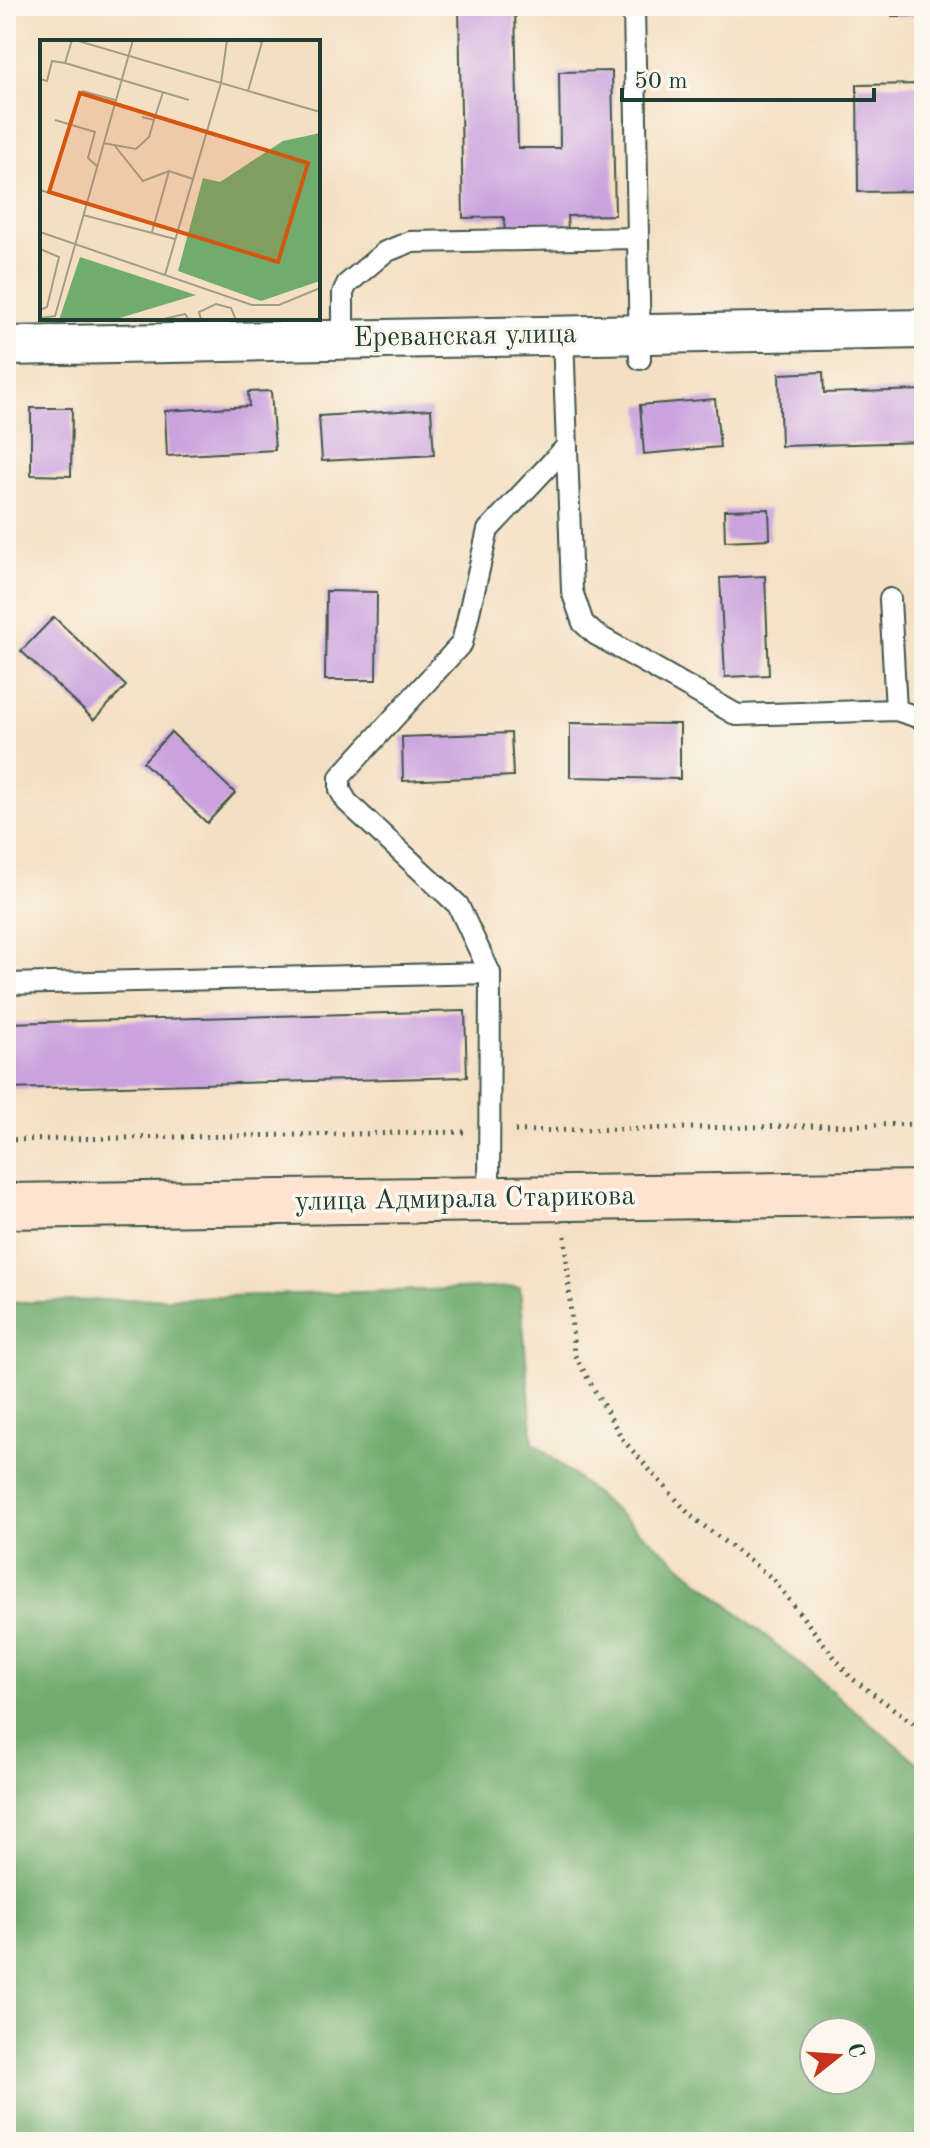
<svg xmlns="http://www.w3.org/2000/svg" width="930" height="2148" viewBox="0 0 930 2148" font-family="'Old Standard TT',serif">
	<rect width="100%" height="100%" fill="#fbf7ec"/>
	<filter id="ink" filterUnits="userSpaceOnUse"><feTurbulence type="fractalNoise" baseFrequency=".0125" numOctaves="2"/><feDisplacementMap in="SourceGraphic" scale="16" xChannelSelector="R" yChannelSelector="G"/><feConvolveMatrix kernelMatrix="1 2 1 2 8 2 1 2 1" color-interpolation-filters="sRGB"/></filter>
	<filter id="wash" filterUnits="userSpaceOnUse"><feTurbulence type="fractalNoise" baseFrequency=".006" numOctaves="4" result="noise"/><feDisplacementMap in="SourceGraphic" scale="32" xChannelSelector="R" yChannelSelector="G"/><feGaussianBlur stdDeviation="1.8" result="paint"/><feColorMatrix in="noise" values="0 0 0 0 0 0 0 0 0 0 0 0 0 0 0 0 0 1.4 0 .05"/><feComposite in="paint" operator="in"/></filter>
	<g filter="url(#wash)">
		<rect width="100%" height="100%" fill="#f4dfc3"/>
		<path fill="#6fac6d" stroke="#477450" stroke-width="2" fill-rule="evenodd" d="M520,1287L533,1442L924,1768V2142H6V1303ZM814,2032H862V2080H814Z"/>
		<g id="blocks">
			<path fill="#caa3de" d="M459,6H515L518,148H560L559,72L612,71L615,215L567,216L568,233L505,234L504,217L463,218Z
				M892,6H924V16H892Z
				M924,84V191L858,192L857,85Z
				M823,372L824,393L924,390V442L781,446L779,374Z
				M271,391L275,450L167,456L165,411L249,406L248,392Z
				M715,399L720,447L644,454L640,405Z
				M31,408H72L71,476L31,475Z
				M431,409L434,455L322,461L319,416Z
				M769,509L770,539L725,541L724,510Z
				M765,576L769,675L725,677L720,578Z
				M326,591L377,592L376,680H325Z
				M54,617L126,686L94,720L21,651Z
				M570,723L680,724V779L570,777Z
				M171,732L235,793L207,823L143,762Z
				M511,733L513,776L403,781L402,737Z
				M465,1011L467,1077L6,1089V1023Z"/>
		</g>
	</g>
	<g filter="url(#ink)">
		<use href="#blocks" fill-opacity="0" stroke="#3f5549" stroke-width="2"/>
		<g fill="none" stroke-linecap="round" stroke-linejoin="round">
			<g stroke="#3f5549" stroke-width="24">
				<path id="lane" d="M638,238L640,359
					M563,335L572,591L583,623L595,634L737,715L896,710L890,599
					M343,348V293L347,284L385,252L410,242L638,238L634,6
					M896,710L924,719
					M490,973L458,905L347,802L340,790V777L462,643L488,530L567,446
					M6,984L490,973L489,1199"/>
			</g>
			<g stroke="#3f5549" stroke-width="42">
				<path id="street" d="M6,346L924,329"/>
			</g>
			<g stroke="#3f5549" stroke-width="48">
				<path id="secondary" d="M6,1206L924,1193"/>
			</g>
			<path stroke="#3f5549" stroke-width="5" stroke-dasharray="2 6" stroke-linecap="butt" d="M515,1131L924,1124
				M6,1140L465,1132
				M565,1236L574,1354L623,1440L691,1516L772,1578L850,1677L924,1731"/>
			<use href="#lane" stroke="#fff" stroke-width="20"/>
			<use href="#street" stroke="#fff" stroke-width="38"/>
			<use href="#secondary" stroke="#fde4d1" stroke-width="44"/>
		</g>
	</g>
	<g text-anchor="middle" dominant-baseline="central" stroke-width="7" stroke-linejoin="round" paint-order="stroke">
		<g font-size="28" fill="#1f3d34" stroke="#fbf7ec">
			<text transform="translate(465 337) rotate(-1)">Ереванская улица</text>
			<text transform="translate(465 1200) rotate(-1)">улица Адмирала Старикова</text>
		</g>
	</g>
	<g transform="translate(40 40)">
		<rect width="280" height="280" fill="#f4dfc3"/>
		<path d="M280,93V241L221,261L138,231L163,138L180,142L243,101ZM40,217L156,255L73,280H19Z" fill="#6fac6d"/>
		<path fill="none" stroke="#9f9e8a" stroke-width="2" d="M32,0L25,23L149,60M35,0L280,72M0,39L7,41L12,21L25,23M42,51L75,60M208,51L222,2L214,0M15,80L55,92L48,118L58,127M114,80L123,52M63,103L96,109L109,97L114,80L102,77M75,106L103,141L129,131M0,150L46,164M43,175L135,199M0,192L212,265H239L280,248M112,192L129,131L153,139M0,209L19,217L7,267L0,270M125,235L181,43L187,0M0,278L15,276L93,0M120,280L145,274L149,280M161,280L159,272L176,264L191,268L196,280"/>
		<path fill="#d45610" fill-opacity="0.15" stroke="#d45610" stroke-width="4" d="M40,53L268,123L238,222L9,152Z"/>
		<rect width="280" height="280" fill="none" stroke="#1f3d34" stroke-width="4"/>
	</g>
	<rect width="930" height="2148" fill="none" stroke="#fbf7ec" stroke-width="32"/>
	<g transform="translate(838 2056) rotate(73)"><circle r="38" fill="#fbf7ec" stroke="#a3ada2" stroke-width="2"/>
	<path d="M0-6L14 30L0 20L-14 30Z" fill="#c8321e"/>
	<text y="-12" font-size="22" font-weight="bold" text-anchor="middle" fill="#1f3d34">С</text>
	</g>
	<path d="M622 88v12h252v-12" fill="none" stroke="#1f3d34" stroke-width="4"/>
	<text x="634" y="88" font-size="24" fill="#1f3d34" stroke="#fbf7ec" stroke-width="6" paint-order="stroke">50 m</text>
</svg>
